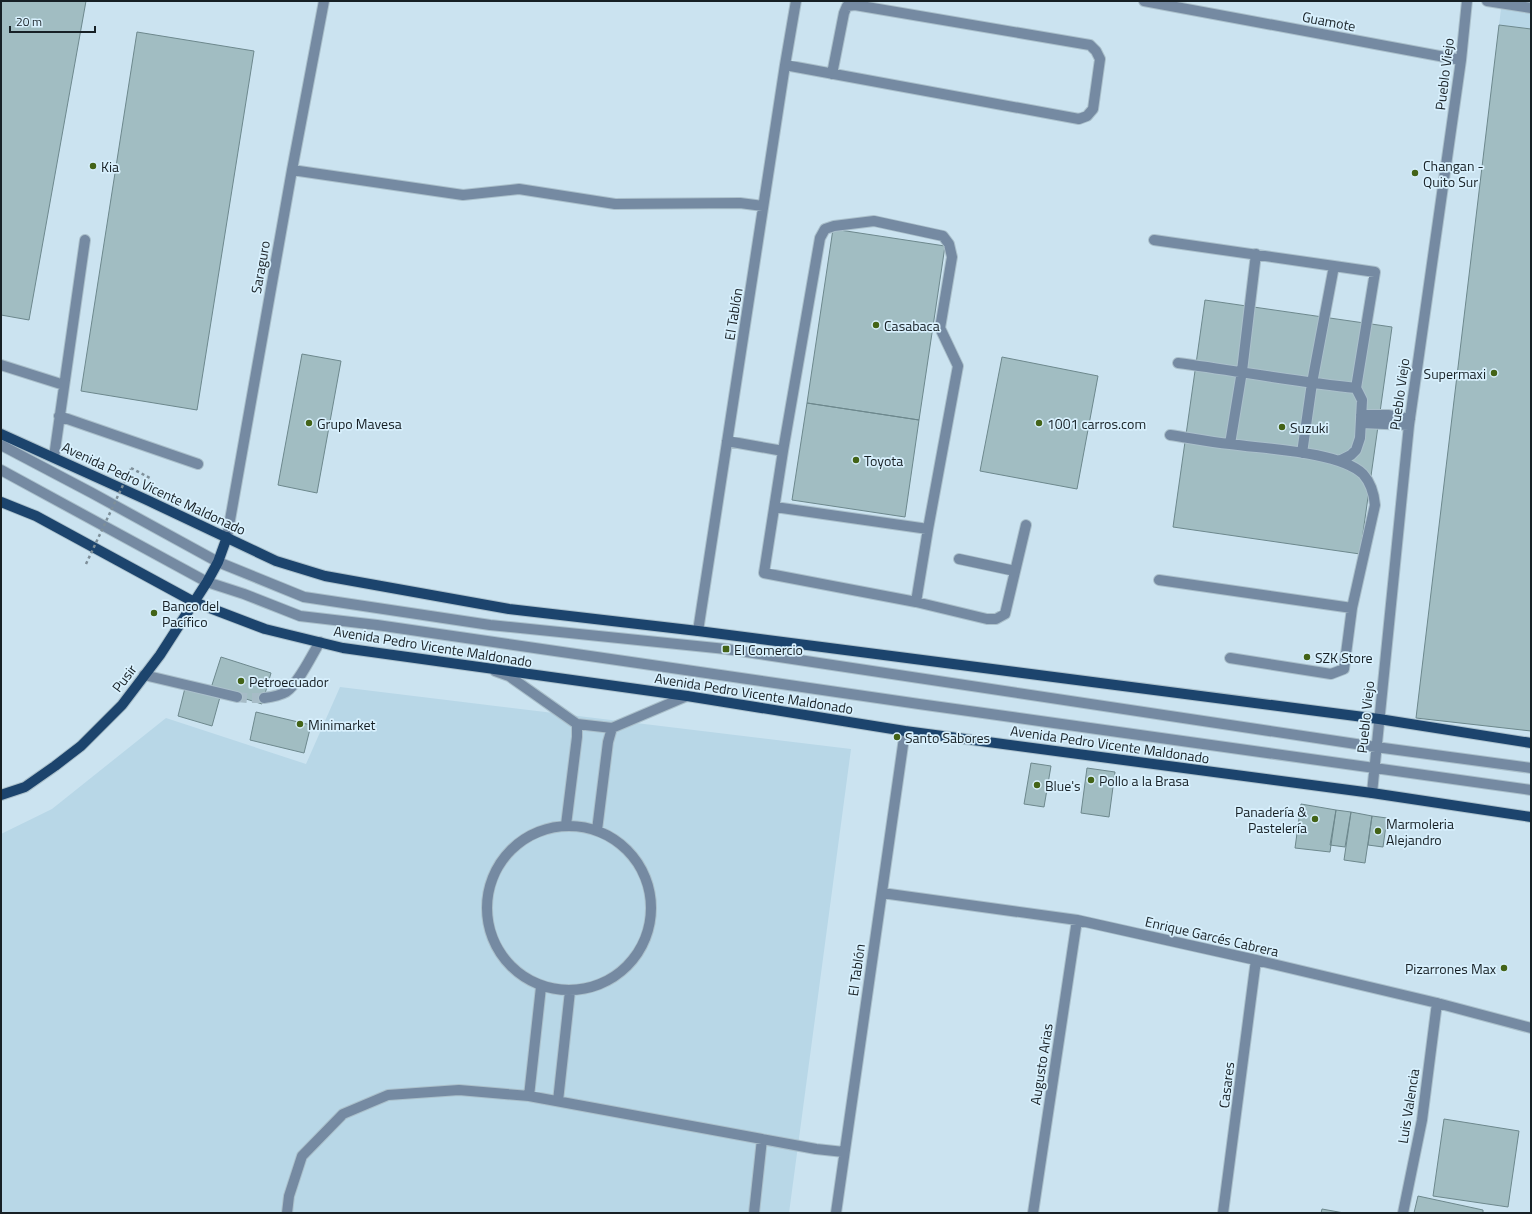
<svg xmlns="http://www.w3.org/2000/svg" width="1532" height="1214" viewBox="0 0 1532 1214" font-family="'Titillium Web',sans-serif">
	<rect width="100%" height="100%" fill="#cbe3f0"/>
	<path fill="#b8d7e7" d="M1502,1H1531V29L1499,25Z
		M340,687L851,749L789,1213H1V834L52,809L166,718L306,764Z"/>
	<path fill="#a1bdc2" stroke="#6d888d" d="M1,1H86L29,320L1,315Z
		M1499,25L1531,29V731L1416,718Z
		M137,32L254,51L197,410L81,391Z
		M833,229L945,246L919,420L807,403Z
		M1205,300L1392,327L1360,554L1173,527Z
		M302,354L341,361L317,493L278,485Z
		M1002,357L1098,376L1077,489L980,471Z
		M807,403L919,420L905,517L792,500Z
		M221,657L271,673L262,704L211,688Z
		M185,688L220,697L212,726L178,716Z
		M256,712L311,725L304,753L250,740Z
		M1031,763L1051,766L1044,807L1024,804Z
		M1087,768L1115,772L1109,817L1081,813Z
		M1301,804L1336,810L1330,852L1295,848Z
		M1336,810L1351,812L1345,847L1330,845Z
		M1351,812L1372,816L1365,863L1344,860Z
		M1372,816L1387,818L1383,847L1368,845Z
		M1444,1119L1519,1131L1508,1207L1433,1196Z
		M1418,1196L1483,1210V1213H1414Z
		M1322,1209L1344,1213H1321Z"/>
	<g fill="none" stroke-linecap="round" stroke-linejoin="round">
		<path stroke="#a7bcc7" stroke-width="10" stroke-dasharray="10 5" stroke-linecap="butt" d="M237,697L248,698H264"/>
		<g stroke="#abc0cb" stroke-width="12">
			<path id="minor" d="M1144,1L1461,60
				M1487,1L1531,8
				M785,65L1079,119L1087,116L1093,109L1100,59L1096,51L1090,45L855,5L847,6L844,13L832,74
				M292,170L463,195L519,189L615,204L740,203L763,206
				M1154,240L1334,266
				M1178,363C1238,371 1297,382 1356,388
				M1,365L64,385
				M1361,415H1388L1410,419
				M59,416L198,464
				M1361,423L1409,425
				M1170,435C1190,438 1210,442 1230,444C1263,449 1339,451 1363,474C1371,483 1374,494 1375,505L1352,608L1344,669L1331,674L1230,658
				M727,441L783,451L764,573L916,602L987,619H996L1005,614L1026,525
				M1230,444L1242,371L1256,254
				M1,445L92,493L218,562L304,597L490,625L726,649L1376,747L1531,768
				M1302,453L1312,383L1334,266L1375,272L1356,388L1362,400L1360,438L1356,450L1351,455L1339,461
				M54,457L85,240
				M1,470L207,582L244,594L300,616L377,625L919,704L1531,790
				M775,507L928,529L958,366L940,328L952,257L949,244L943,236L874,221L834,226L825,229L820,238L783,451
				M227,537L292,170L324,1
				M959,559L1015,571
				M1159,580L1352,608
				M916,602L928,529
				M698,631L785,65L796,1
				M495,671L509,676L577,724V737L566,825
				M144,675L237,697
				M264,698C272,697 279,696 286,692C299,683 311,656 320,642
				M577,724L612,728
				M1372,793L1409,425L1461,60L1467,1
				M487 908a82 82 0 1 1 164 0a82 82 0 1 1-164 0Z
				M597,830L608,742L612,728L687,696
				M882,893L1077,920L1256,960L1437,1003L1531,1028
				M529,1096L541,987
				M558,1101L570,991
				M287,1213L289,1196L302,1156L343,1114L388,1095L459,1090L529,1096L816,1149L844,1152
				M754,1213L762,1139
				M836,1213L905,731
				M1033,1213L1077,920
				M1223,1213L1256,960
				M1403,1213L1422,1120L1437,1003"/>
		</g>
		<g stroke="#abc0cb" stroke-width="12">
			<path id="major" d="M1,434L147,500L276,561L325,576L509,609L698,631L1379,719L1531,743
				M1,502L36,516L194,602L265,629L343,648L687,696L905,731L1372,793L1531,817
				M1,795L25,787L55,766L81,746L122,705L160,655L207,582L218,562L227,537"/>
		</g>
		<path stroke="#7e8f99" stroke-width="2.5" stroke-dasharray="3 3" stroke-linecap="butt" d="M131,468L150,478"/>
		<use href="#minor" stroke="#758aa2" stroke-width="10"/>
		<use href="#major" stroke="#1c446d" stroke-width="10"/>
		<path stroke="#7e8f99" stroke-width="2.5" stroke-dasharray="3 3" stroke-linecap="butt" d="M86,564L131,468"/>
	</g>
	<g fill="#436317" stroke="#d8f0fd" stroke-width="1.5">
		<circle cx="93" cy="166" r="4"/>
		<circle cx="1415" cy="173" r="4"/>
		<circle cx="876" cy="325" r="4"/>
		<circle cx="1494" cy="373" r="4"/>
		<circle cx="309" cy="423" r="4"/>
		<circle cx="1039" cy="423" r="4"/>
		<circle cx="1282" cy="427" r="4"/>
		<circle cx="856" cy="460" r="4"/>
		<circle cx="154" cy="613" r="4"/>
		<rect x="722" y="645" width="8" height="8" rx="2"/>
		<circle cx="1307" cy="657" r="4"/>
		<circle cx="241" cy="681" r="4"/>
		<circle cx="300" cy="724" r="4"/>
		<circle cx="897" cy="737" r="4"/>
		<circle cx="1091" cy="780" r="4"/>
		<circle cx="1037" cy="785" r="4"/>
		<circle cx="1315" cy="819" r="4"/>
		<circle cx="1378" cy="831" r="4"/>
		<circle cx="1504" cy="968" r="4"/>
	</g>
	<g text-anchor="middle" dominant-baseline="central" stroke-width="3.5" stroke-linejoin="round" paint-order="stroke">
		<g font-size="14" fill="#172025" stroke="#d8f0fd">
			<text transform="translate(1329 21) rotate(11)">Guamote</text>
			<text transform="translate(1444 74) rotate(-83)">Pueblo Viejo</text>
			<text transform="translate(260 267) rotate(-80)">Saraguro</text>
			<text transform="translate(733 314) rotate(-81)">El Tablón</text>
			<text transform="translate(1399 394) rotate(-82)">Pueblo Viejo</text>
			<text transform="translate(154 488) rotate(25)">Avenida Pedro Vicente Maldonado</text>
			<text transform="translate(433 646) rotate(9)">Avenida Pedro Vicente Maldonado</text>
			<text transform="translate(124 678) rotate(-53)">Pusir</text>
			<text transform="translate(754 693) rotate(9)">Avenida Pedro Vicente Maldonado</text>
			<text transform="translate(1365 717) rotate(-84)">Pueblo Viejo</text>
			<text transform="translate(1110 744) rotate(8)">Avenida Pedro Vicente Maldonado</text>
			<text transform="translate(1212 936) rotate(13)">Enrique Garcés Cabrera</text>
			<text transform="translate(856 970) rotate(-82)">El Tablón</text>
			<text transform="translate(1041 1064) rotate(-81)">Augusto Arias</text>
			<text transform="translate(1226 1085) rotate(-83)">Casares</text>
			<text transform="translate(1408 1106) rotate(-81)">Luis Valencia</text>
		</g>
		<g font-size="14" fill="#172025" stroke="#d8f0fd" text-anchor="start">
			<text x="1423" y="165">Changan -<tspan x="1423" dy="16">Quito Sur</tspan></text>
			<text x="101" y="166">Kia</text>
			<text x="884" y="325">Casabaca</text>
			<text x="1486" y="373" text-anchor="end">Supermaxi</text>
			<text x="317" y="423">Grupo Mavesa</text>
			<text x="1047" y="423">1001 carros.com</text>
			<text x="1290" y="427">Suzuki</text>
			<text x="864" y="460">Toyota</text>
			<text x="162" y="605">Banco del<tspan x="162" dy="16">Pacífico</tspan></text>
			<text x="734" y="649">El Comercio</text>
			<text x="1315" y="657">SZK Store</text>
			<text x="249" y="681">Petroecuador</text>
			<text x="308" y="724">Minimarket</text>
			<text x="905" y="737">Santo Sabores</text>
			<text x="1099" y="780">Pollo a la Brasa</text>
			<text x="1045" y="785">Blue's</text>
			<text x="1307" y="811" text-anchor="end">Panadería &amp;<tspan x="1307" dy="16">Pastelería</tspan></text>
			<text x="1386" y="823">Marmoleria<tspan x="1386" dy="16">Alejandro</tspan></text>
			<text x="1496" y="968" text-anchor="end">Pizarrones Max</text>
		</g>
	</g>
	<rect width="1532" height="1214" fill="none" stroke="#172025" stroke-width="4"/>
	<path d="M10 26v6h85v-6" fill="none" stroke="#172025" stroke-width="2"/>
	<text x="16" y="26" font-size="12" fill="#172025" stroke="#d8f0fd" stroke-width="3" paint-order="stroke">20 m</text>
</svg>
